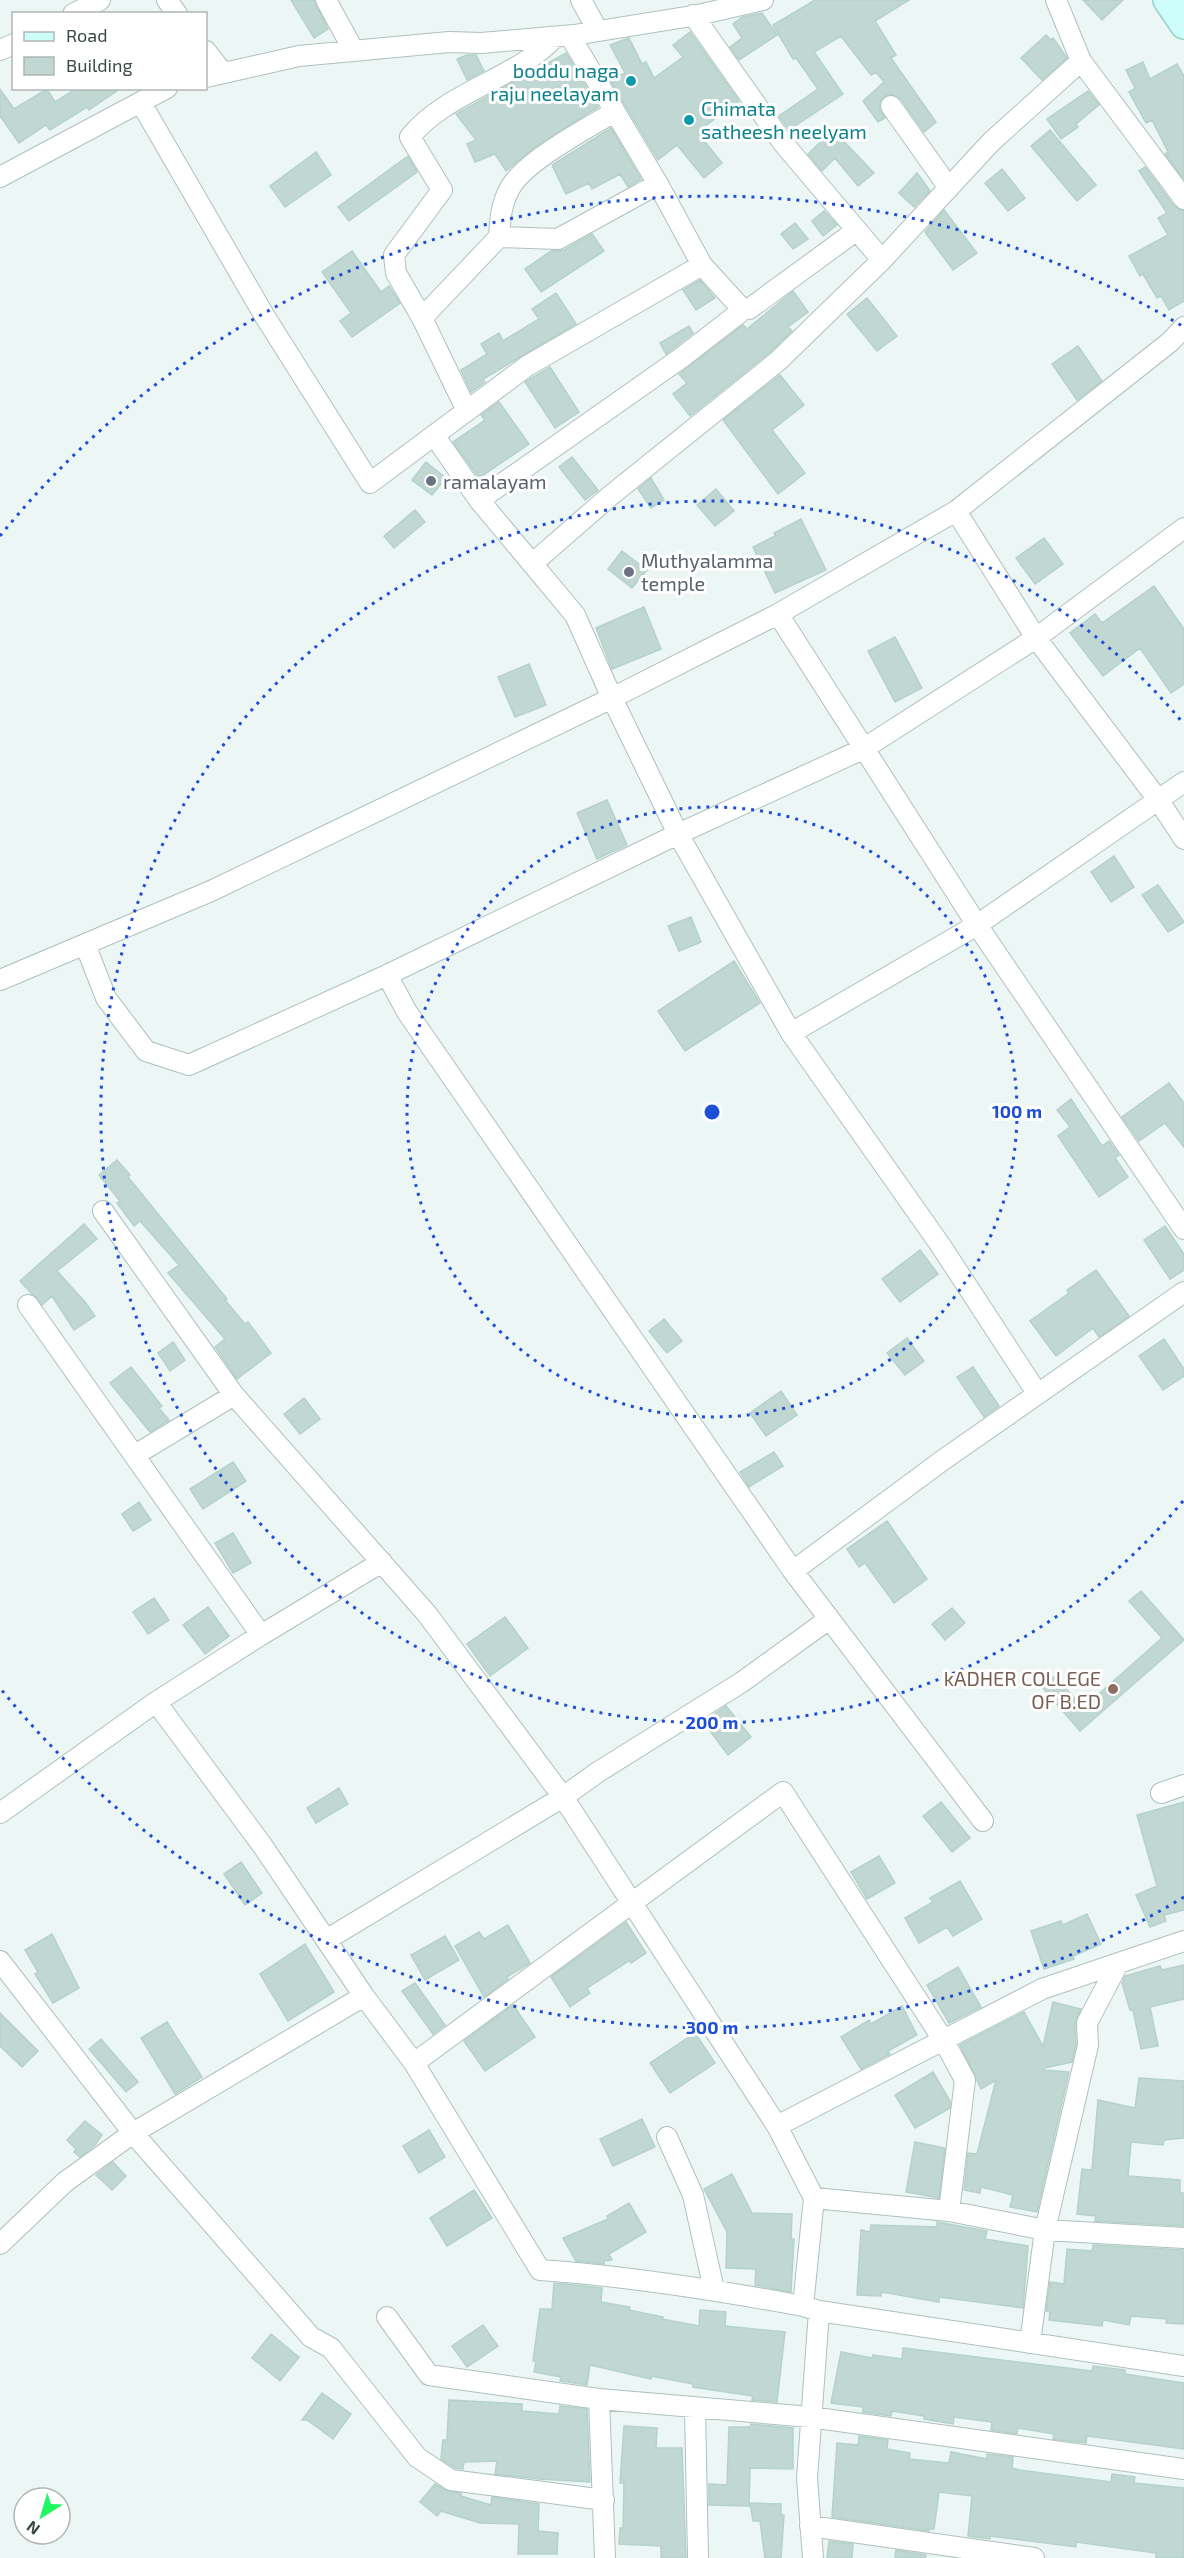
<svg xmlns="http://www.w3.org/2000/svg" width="1184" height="2558" viewBox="0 0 1184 2558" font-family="'Exo 2',sans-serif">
	<rect width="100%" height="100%" fill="#ecf6f4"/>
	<path fill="#c1d7d2" stroke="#b4d2cb" stroke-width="1.5" d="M291,0H314L328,29L314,38Z
		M815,0H909L875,21L896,55L891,58L936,122L924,132L901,99L890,94L884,97L880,102L879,108L885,118L878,122L863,101L884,82L876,72L871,75L841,36L814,52L843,94L789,130L779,116L818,89L796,58L793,59L773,25Z
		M1083,0H1123L1102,20Z
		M762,13L777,35L739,60L730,47L742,38L733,24L742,17Z
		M690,32L739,101L697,132L722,163L704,178L677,145L658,160L610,80L625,73L610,45L629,38L642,64L646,62L654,78L683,57L673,45Z
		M1046,35L1051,40L1053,38L1067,58L1042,80L1021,58Z
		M566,53L598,107L535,147L506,171L495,154L475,162L467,144L476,140L456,114Z
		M467,55H476L484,71L467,80L457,59Z
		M1143,62L1150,79L1177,64L1184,76V179L1165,154L1168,152L1152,120L1146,123L1129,92L1135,88L1126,70Z
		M77,88H121L89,110L87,107L50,130L46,125L19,143L0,116V89L14,109L47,89L55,102Z
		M1088,91L1099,105L1076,124L1078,127L1061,139L1047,119Z
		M611,128L641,179L628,187L620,174L592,189L589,183L566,194L552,165Z
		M833,130L874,173L858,186L835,158L822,171L808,154Z
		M1050,130L1096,185L1077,201L1031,146Z
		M316,152L331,175L285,207L270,186Z
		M408,156L417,172L349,221L338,207Z
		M1145,167L1174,206L1184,211V301L1169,310L1161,296L1157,298L1143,274L1140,276L1129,256L1168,235L1158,218L1167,213L1139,171Z
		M1002,169L1025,198L1008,211L985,183Z
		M917,173L930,191L914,207L899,193Z
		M944,210L977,253L953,270L925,232Z
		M824,211L837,225L823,236L812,221Z
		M795,223L808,239L793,249L781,234Z
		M592,234L604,251L541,292L525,269L551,251L564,250Z
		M352,251L381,292L389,286L400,303L352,337L340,321L351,313L322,272Z
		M700,280L715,298L696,310L683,290Z
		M793,291L808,312L788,327L792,331L770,352L690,416L673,394L687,383L679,374L743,325L747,329Z
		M556,293L576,324L483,379L485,382L471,392L461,370L487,354L481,344L499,333L503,341L539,319L532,309Z
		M867,298L897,336L877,351L847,314Z
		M689,326L693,333L666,354L660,343Z
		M1078,346L1102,381L1077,400L1052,364Z
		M550,367L579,412L555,428L525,382Z
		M780,375L804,405L772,430L805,473L778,494L723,420Z
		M499,402L529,444L479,478L453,442L485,420L481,415Z
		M572,457L598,490L585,500L559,467Z
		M426,462L446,478L432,495L412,480Z
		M651,478L664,500L651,508L638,489Z
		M716,489L734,511L715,526L697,505Z
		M415,510L425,522L394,548L384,536Z
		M801,519L826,570L775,593L753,547L775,536L774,533Z
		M1044,538L1063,564L1035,584L1016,558Z
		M622,551L647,570L632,588L608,569Z
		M1154,586L1184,629V684L1171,693L1140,648L1103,676L1070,633L1095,614L1102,623Z
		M644,607L661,649L612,669L596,628Z
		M895,637L922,688L895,702L868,651Z
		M529,664L546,705L515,717L498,677Z
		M607,800L627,845L597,859L577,813Z
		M1114,856L1134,887L1111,902L1091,872Z
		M1158,885L1184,922L1168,932L1142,895Z
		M691,917L701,942L679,951L668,926Z
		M734,961L760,1003L685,1051L658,1011Z
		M1169,1083L1184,1103V1147L1165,1123L1139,1141L1122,1117Z
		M1071,1099L1102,1146L1109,1141L1119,1155L1115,1158L1128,1177L1099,1197L1058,1136L1070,1127L1057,1110Z
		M117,1160L130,1175L128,1177L227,1299L225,1300L245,1324L248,1322L271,1353L237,1379L215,1347L225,1339L168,1273L179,1265L140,1221L134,1226L117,1203L120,1201L99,1175Z
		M84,1224L97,1239L57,1271L85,1302L95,1316L74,1330L52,1296L42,1305L20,1281Z
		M1165,1226L1184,1254V1270L1170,1279L1144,1240Z
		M920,1250L938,1274L900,1302L882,1279Z
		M1096,1270L1129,1316L1099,1337L1093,1328L1056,1356L1030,1321L1069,1293L1067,1290Z
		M664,1319L682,1341L667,1353L649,1331Z
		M907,1338L924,1361L905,1375L887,1353Z
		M1164,1339L1184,1369V1376L1163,1390L1139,1356Z
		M173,1342L185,1360L170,1371L158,1353Z
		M131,1367L162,1406L159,1408L169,1420L150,1432L110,1383Z
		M973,1367L999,1406L984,1417L957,1377Z
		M781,1391L797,1415L766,1436L750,1413Z
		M304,1398L320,1419L300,1434L284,1414Z
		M774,1452L783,1466L749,1487L740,1472Z
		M233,1462L246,1481L203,1509L190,1489Z
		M139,1502L151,1520L133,1531L122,1514Z
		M887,1521L927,1579L894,1603L865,1563L859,1567L847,1549Z
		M233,1533L251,1563L233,1573L215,1543Z
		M1141,1591L1184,1640L1080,1731L1042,1687L1055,1676L1083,1708L1162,1638L1129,1601Z
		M154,1598L169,1620L148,1634L133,1612Z
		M208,1607L229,1636L205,1654L183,1625Z
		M952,1608L965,1623L945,1640L932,1624Z
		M505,1617L528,1648L490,1676L467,1644Z
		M726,1706L751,1737L728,1755L703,1722Z
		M339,1788L348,1804L316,1823L307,1808Z
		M941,1802L970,1838L952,1852L923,1816Z
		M1184,1802V1910L1164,1915L1166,1921L1150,1927L1136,1895L1157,1886L1137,1815Z
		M879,1856L895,1883L867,1899L851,1872Z
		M241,1862L262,1893L245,1905L224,1874Z
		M960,1881L982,1919L953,1936L947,1927L919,1943L905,1918L933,1902L930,1898Z
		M1087,1914L1101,1944L1073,1956L1074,1959L1044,1969L1031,1931L1061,1921L1063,1925Z
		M626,1922L646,1953L631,1963L630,1960L587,1988L590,1993L570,2007L551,1977Z
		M508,1925L530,1963L507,1977L508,1979L484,1997L455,1946L479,1932L484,1939Z
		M52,1934L79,1988L53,2003L35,1974L38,1972L25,1950Z
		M445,1936L459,1960L425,1980L411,1955Z
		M305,1944L334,1992L288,2021L260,1974Z
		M1184,1965V1999L1150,2007L1158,2046L1141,2049L1133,2010H1130L1122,1983L1125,1976L1160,1966L1162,1970Z
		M958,1967L981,2007L949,2023L927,1985Z
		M415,1983L445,2025L433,2034L402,1991Z
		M1053,2002L1081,2009L1075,2023L1076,2044L1072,2062L1044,2068V2070L1069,2072L1037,2212L1010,2207L1013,2195L981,2187L980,2193L964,2190L968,2153L977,2154L996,2080L981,2089L960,2045L1024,2012L1043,2046Z
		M513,2005L535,2037L485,2071L464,2041Z
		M902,2006L917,2035L888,2051L890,2054L861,2069L841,2037L869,2020L871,2024Z
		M0,2013L38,2051L22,2067L0,2046Z
		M167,2022L202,2077L175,2094L141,2038Z
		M695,2033L715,2063L670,2093L650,2063Z
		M101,2039L138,2082L126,2092L89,2049Z
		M933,2072L950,2101V2108L915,2128L895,2095Z
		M1139,2078L1184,2081V2138L1164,2140L1163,2145L1131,2142L1128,2176L1180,2180V2193H1184V2226L1095,2221L1096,2216L1077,2214L1082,2169L1092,2170L1098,2100L1135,2108Z
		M642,2119L655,2147L613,2166L600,2139Z
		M85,2121L102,2135L95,2145L80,2157L74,2152L76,2149L67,2140Z
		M429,2130L445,2157L419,2173L403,2146Z
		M915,2142L945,2148L939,2198L906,2192Z
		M113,2162L126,2176L112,2190L96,2175Z
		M732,2174L752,2213L792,2214L791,2239H794L791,2292L755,2285L756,2269L726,2268L727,2232L704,2189Z
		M474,2190L492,2218L447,2246L430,2218Z
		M629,2203L646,2232L609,2254L612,2260L604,2261V2264L576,2261L563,2238L608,2219L607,2216Z
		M937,2222L987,2231L985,2239L1028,2246L1023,2308L939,2297V2302L882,2292L881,2296L857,2295L861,2230L870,2232L871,2225L937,2227Z
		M1093,2245L1184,2250V2324L1166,2323L1167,2319L1131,2316L1129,2325L1103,2320L1102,2326L1049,2320L1050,2312L1046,2311L1050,2282L1064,2284L1067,2249L1092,2251Z
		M554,2283L602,2288L601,2302L630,2307L629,2310L663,2317L662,2319L699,2326L700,2310L726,2312L725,2326L785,2332L777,2402L752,2400L753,2396L693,2387V2384L651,2376V2379L590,2365L587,2385L560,2381L561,2377L534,2372L536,2362L533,2361L540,2309H552Z
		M483,2325L498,2346L467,2367L452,2346Z
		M271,2334L299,2357L280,2381L252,2358Z
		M903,2348L1092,2371L1093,2366L1125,2370V2374L1184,2383V2449L1087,2436L1086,2443L1053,2439L1054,2434L1018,2428L1017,2434L991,2430L992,2422L954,2417L953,2424L924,2419V2416L892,2411L891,2416L863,2412V2407L831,2403L841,2352L872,2358L873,2355L902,2359Z
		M322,2393L351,2414L333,2439L307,2420H302Z
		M449,2400L522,2404V2411L559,2414L560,2406L587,2409L590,2482L539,2479L495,2474L497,2461L464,2462L463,2469L455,2468L441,2459L443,2440H447Z
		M751,2424L793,2428V2469L750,2468L749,2506L709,2505V2484L727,2485L729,2427H750Z
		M624,2426L657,2428L656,2448H682L686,2558H661V2546L619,2544L620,2528H623L624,2483H620Z
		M859,2436L888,2440L887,2449L910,2453L909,2459L949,2463L951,2452L987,2459V2454L1013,2457L1012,2468L1019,2470L1111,2482L1112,2474L1135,2477L1134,2483L1184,2488V2558H1156V2553L1076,2542V2547L990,2536V2539L968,2536L972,2496L939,2492L934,2529H929V2531L832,2517L837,2443L858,2445Z
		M435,2484L445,2490L461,2493V2496L491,2505L492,2497L539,2504L538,2531L558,2533L557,2554H518L519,2524L480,2523L441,2511L437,2516L420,2502Z
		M750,2503L781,2504V2515H784L781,2558H765L760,2521H753Z
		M829,2541L853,2544L852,2558H827Z
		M896,2550L926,2555V2558H895Z"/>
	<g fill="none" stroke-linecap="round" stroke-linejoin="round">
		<g stroke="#aec1be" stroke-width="22">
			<path id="street" d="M167,0L177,14
				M326,0L354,51
				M581,0L598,31
				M1056,0L1081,61
				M73,14L100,0
				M693,15L783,143L882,260L991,142L1081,61L1184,199
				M0,50L14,44
				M206,51L223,73
				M206,77L299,56L449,42L481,43L574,35L698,15L763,0
				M141,103L264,315L370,483L527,366L702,265L658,184L570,36
				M891,106L949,188
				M0,177L167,88
				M499,237C500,220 501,204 510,188C525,161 586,129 614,112
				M702,265L743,310L749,309L857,230
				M422,318L499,237L558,239L658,184
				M1184,327L1170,342L956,511L778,614L612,698L678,834L863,749L1036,638L1184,528
				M467,411L422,318L396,273L394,255L442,190L410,137C447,91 515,80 555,37
				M479,500L681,358L743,310
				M956,511L1036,638L1159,801L1184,839
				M533,563L610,496L778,361L882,260
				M778,614L977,925L1184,1229
				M85,944L106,998L146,1051L189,1065L387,975L678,834L791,1033L941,1246L1037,1393
				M387,975L407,1012L793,1571
				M0,980L211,891L612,698L575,615L479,500L434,435
				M791,1033L977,925L1184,782
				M103,1211L234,1395L427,1614L563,1797L777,2126L814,2198L803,2306L819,2311
				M28,1305L261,1635
				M135,1455L234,1395
				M156,1702L262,1845L364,1996L414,2063L540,2270C629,2276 716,2290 803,2306
				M1161,1793L1184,1785
				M0,1813L156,1702L261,1635L382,1562
				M983,1821L793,1571L943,1460L1184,1292
				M326,1940L563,1797L598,1772L742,1682L829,1619
				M0,1961L133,2133L311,2337L331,2348L417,2457L451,2480L604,2500
				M414,2063L783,1792L944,2041L965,2080L949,2211
				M777,2126L1042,1989L1184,1941
				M667,2137L693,2195L714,2290
				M814,2198L949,2211L1045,2230L1184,2238
				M0,2244L65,2182L133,2133L364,1996
				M387,2317L429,2375L599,2399L810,2417L1184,2469
				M1030,2343L1045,2230L1088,2045L1087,2023L1118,1964
				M599,2399L605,2558
				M695,2408L698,2558
				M810,2526L1034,2558
				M813,2558L807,2478L819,2311L1184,2366"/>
		</g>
		<g stroke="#9ad2cb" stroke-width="30">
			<path id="secondary" d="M1167,0L1184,25"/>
		</g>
		<use href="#street" stroke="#fff" stroke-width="20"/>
		<use href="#secondary" stroke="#cdfefa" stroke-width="27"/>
	</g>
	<g fill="none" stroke="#1d4ed8" stroke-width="3" stroke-dasharray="3 6">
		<circle cx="712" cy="1112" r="305"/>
		<path d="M1183 1501A611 611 0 1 1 1183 723"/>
		<path d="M1184 1897A916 916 0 0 1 0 1688M0 536A916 916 0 0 1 1184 327"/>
	</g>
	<g fill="#0f9aa8" stroke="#fff" stroke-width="2">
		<circle cx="631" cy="81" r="6"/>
		<circle cx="689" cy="120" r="6"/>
	</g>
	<g fill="#6b7280" stroke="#fff" stroke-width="2">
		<circle cx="431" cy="481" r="6"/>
		<circle cx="629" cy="572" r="6"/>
	</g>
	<circle fill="#8d6e63" stroke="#fff" stroke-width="2" cx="1113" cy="1689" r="6"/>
	<g text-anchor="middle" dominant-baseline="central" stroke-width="6" stroke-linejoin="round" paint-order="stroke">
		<g font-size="20" fill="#0d838f" stroke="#fff" text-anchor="end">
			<text x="619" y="70">boddu naga<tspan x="619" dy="23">raju neelayam</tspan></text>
			<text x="701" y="108" text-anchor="start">Chimata<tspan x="701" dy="23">satheesh neelyam</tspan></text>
		</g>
		<g font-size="20" fill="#5b616d" stroke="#fff" text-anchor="start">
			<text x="443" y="481">ramalayam</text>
			<text x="641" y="560">Muthyalamma<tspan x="641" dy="23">temple</tspan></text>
		</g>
		<g font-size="20" fill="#785e54" stroke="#fff" text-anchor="end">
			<text x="1101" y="1678">kADHER COLLEGE<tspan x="1101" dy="23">OF B.ED</tspan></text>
		</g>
	</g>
	<circle cx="712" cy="1112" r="9" fill="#1d4ed8" stroke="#fff" stroke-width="3"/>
	<g font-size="18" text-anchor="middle" font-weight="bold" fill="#1d4ed8" stroke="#fff" stroke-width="6" stroke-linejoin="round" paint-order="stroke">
		<text x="1017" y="1118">100 m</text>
		<text x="712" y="1729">200 m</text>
		<text x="712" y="2034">300 m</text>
	</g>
	<rect x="12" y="12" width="195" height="78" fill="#ffffff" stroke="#b0b7b5" stroke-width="1.5"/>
	<rect x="24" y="32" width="30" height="9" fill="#cdfefa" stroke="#b0b7b5" stroke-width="1.5"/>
	<text x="66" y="42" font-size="18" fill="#394a46">Road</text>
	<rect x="24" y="57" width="30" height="18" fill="#c1d7d2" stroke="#b0b7b5" stroke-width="1.5"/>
	<text x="66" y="72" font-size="18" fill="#394a46">Building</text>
	<g transform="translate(42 2516) rotate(217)"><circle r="28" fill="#ffffff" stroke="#b0b7b5" stroke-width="1.5"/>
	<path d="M0-4.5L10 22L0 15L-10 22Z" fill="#20f861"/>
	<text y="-9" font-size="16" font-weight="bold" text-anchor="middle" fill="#394a46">N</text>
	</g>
</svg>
